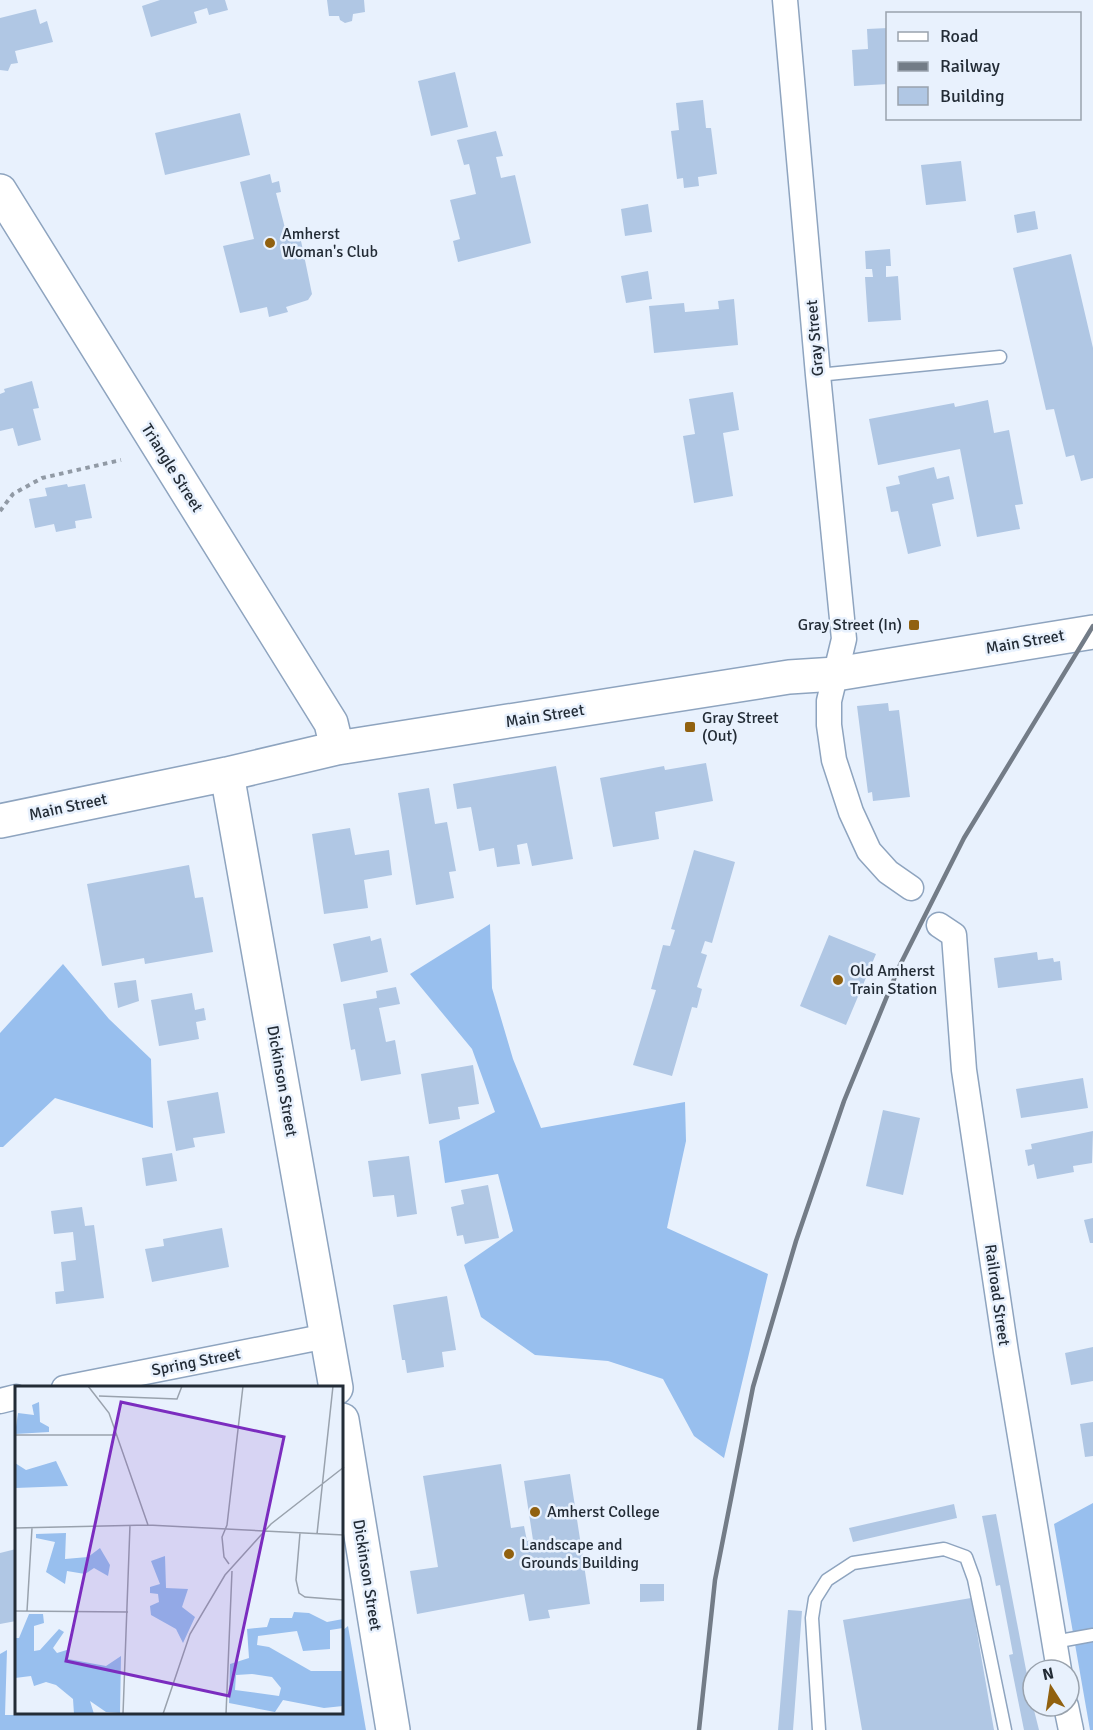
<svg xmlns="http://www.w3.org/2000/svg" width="1093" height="1730" viewBox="0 0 1093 1730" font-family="Signika,sans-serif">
	<rect width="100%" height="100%" fill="#e8f1fd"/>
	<path fill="#98bfee" d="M490,924L492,988L513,1059L541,1128L685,1102L686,1141L667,1228L768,1274L724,1458L694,1436L663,1379L608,1361L535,1355L481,1317L464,1265L513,1231L498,1174L445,1183L439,1141L495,1112L472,1049L410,974Z
		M63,964L109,1019L151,1059L153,1128L55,1098L3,1147H0V1033Z
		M1093,1503V1730H1090L1054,1524Z
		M348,1626L366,1730H0V1654L7,1650L5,1715L342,1714V1631Z"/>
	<path fill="#b0c7e4" d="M160,0H225L228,10L209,15L207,8L194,12L197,23L151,37L142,6Z
		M327,0H364L365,12L353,14L352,21L345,23L340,20L339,16H329Z
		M36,9L40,24L47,21L53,42L15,51L18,63L11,64L8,71L0,70V18Z
		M888,28V84L854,86L852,50L868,49L867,29Z
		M455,72L468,127L431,136L418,81Z
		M703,100L706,128H711L717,174L698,177L699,186L684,188L683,178L677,179L671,131L679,130L676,103Z
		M240,113L250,155L165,175L155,133Z
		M496,131L503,156L496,157L501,178L515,175L531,243L458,262L453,241L460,239L450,200L476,194L469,164L464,165L457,140Z
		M961,161L966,201L926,205L921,165Z
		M270,174L272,183L279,181L281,192L276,193L286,232L293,230L295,237L300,236L312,294L308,300L286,307L288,312L269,317L267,307L240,313L223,246L254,239L240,182Z
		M648,204L652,232L625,236L621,209Z
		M1035,211L1038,229L1017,233L1014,215Z
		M890,249L891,266H886V277L898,276L901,320L868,322L865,277H873L872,269H866L865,251Z
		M1071,254L1093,348V478L1081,481L1074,455L1066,457L1054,409L1046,410L1013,268Z
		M648,271L652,299L626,303L621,276Z
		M734,299L738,345L654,353L649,306L684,303L685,312L719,309L718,301Z
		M32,381L39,408L33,409L41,440L18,446L13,428L0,431V394L5,392L4,389Z
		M733,392L739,430L723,433L733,496L694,503L683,436L695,434L689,399Z
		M988,400L994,433L1009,430L1023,504L1015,505L1020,529L977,537L960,449L878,465L869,419L954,403L955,407Z
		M934,467L937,479L949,476L954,499L932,504L941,546L908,554L898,511L891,512L886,487L900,484L898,476Z
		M67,484L68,487L85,484L92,518L75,521L76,528L56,532L54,524L35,528L29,499L47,496L45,488Z
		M888,703L889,711L899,710L910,797L873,801L872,792L868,793L857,706Z
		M706,763L713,801L655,812L659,839L613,847L600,778L664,766L665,770Z
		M556,766L573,859L532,866L527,843L517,845L520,864L497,867L494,848L479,851L471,807L457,809L453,784Z
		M429,788L435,824L447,822L456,871L449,872L454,898L416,905L398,793Z
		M350,828L355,855L389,850L392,875L364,880L368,908L324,914L312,834Z
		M694,850L735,862L712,943L705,941L701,953L707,955L697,987L702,989L697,1008L692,1007L672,1076L633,1065L656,990L651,989L663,945L670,946L675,930L671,929Z
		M189,865L195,898L203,897L213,952L145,964L144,958L102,966L87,884Z
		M829,935L876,954L846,1025L800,1006Z
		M370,936L371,941L381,938L388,972L341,982L333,944Z
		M1037,952L1038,960L1053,958L1054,962L1060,961L1062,980L998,988L994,958Z
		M136,980L139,1001L118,1008L114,983Z
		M396,987L400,1004L379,1008L386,1042L395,1040L401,1074L361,1081L355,1049L351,1050L343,1004L377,998L376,991Z
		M192,993L195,1010L204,1008L206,1020L196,1022L199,1039L159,1046L151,1000Z
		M473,1065L479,1104L458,1107L460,1119L429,1124L421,1074Z
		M1083,1078L1088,1108L1021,1118L1016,1089Z
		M218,1092L225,1133L193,1138L195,1147L176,1151L167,1101Z
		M883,1110L920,1118L903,1195L866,1186Z
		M1093,1131L1092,1163L1073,1166L1074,1172L1037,1179L1034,1164L1028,1166L1025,1150L1032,1149L1031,1144Z
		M172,1153L177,1181L146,1186L142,1158Z
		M409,1156L417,1214L397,1217L394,1195L373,1197L368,1161Z
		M488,1185L499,1238L465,1244L463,1235L457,1236L451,1207L464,1204L461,1190Z
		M82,1207L85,1226L94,1225L104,1298L56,1304L55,1292L64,1291L61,1262L76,1260L73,1232L54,1234L51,1211Z
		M1093,1218V1243H1090L1084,1220Z
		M222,1228L229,1267L152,1282L145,1249L164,1246L163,1239Z
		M447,1296L456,1350L442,1352L444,1367L407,1373L405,1360H402L393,1305Z
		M1093,1347V1381L1071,1385L1065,1353Z
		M1093,1422V1456L1085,1457L1080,1424Z
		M501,1464L511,1528L524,1526L527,1541L533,1540L524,1481L570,1474L590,1604L548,1610L550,1618L529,1621L524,1594L417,1614L410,1571L438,1567L423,1476Z
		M954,1504L957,1518L853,1542L849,1528Z
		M996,1514L1033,1706L1039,1730H1024L1009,1655L1013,1654L1000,1585L996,1586L982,1516Z
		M16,1549V1621L0,1624V1553Z
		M640,1584H664V1601L640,1602Z
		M971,1598L994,1730H862L843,1620Z
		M788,1610L802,1611L793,1730H778Z"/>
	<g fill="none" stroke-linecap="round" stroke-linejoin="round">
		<g stroke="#8ea4bf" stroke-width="15">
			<path id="lane" d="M818,375L1000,357
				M1054,1642L1093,1635
				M819,1730L812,1618L815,1599L827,1580L853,1563L944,1549L966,1557L974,1579L1005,1730"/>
		</g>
		<g stroke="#8ea4bf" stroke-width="27">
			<path id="street" d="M785,0L818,375L844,639L829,701V725L834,760L851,812L869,851L888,872L911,888
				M939,925L954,935L964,1070L1006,1352L1059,1670
				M64,1388L327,1336
				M0,1401L16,1397
				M1066,1706L1071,1730"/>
		</g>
		<g stroke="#8ea4bf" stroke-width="36">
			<path id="secondary" d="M0,191L331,723L337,748
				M227,774L336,1388
				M0,821L227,774L337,748L789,677L836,674L1093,632
				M342,1420L393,1730"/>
		</g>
		<path stroke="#919aa5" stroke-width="4" stroke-dasharray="4.5 4.5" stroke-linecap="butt" d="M0,511L13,494L42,478L121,460"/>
		<use href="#lane" stroke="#fff" stroke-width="12"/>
		<use href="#street" stroke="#fff" stroke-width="24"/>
		<use href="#secondary" stroke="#fff" stroke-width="33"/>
		<path stroke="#737c87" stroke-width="4.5" d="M699,1730L715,1580L753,1387L796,1241L844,1101L899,967L964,838L1093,626"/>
	</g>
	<g fill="#91610f" stroke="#e8f1fd" stroke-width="2">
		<circle cx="270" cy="243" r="6"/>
		<rect x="908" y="619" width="12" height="12" rx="3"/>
		<rect x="684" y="721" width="12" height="12" rx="3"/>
		<circle cx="838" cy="980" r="6"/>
		<circle cx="535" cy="1512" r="6"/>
		<circle cx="509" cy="1554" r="6"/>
	</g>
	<g text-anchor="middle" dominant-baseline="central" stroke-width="5" stroke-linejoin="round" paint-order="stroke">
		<g font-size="16" fill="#232c36" stroke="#e8f1fd" text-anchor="start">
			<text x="282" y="234">Amherst<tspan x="282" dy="18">Woman's Club</tspan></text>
			<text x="902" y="625" text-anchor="end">Gray Street (In)</text>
			<text x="702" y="718">Gray Street<tspan x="702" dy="18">(Out)</tspan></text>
			<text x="850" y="971">Old Amherst<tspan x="850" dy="18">Train Station</tspan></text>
			<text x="547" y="1512">Amherst College</text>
			<text x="521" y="1545">Landscape and<tspan x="521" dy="18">Grounds Building</tspan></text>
		</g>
		<g font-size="16" fill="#232c36" stroke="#e8f1fd">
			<text transform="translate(815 338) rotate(-95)">Gray Street</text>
			<text transform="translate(172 468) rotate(58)">Triangle Street</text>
			<text transform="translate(1025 642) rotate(-10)">Main Street</text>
			<text transform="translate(545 716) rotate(-9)">Main Street</text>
			<text transform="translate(68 807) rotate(-12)">Main Street</text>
			<text transform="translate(282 1081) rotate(80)">Dickinson Street</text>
			<text transform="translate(997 1295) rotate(82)">Railroad Street</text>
			<text transform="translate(196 1362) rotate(-11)">Spring Street</text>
			<text transform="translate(367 1575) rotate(81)">Dickinson Street</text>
		</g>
	</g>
	<g transform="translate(15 1386)">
		<rect width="328" height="328" fill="#e8f1fd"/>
		<path d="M24,16L25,36L34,41V46L0,48L3,27L19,29L17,19ZM41,75L53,100L0,102V77L11,84ZM51,147L50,173L73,171L85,162L95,179L93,190L79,182L70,188L52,185L50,198L31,186L40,156L21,152V148ZM150,170L151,202L173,203L167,221L180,231L168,257L161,243L136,229L135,220L144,216L143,208L135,207V201L145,198L136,175ZM279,226L294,227L312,236L328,233V242L315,244V263L288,265L282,245L243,250L242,259L254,261L296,285H328V320L309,322L268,314L260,326L214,317L215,278L234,272L232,243L252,241L255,232H277ZM237,288L257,291L266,302L264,310L220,304L221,289ZM14,228H28L29,237L19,240V265L25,264L44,243L49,246L38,262L42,267L55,263L53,273L91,280L106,270L105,327L91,326L75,315L79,328H59L58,313L41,299L31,296L19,300L16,290L0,292V252H4Z" fill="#98bfee" fill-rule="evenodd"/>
		<path fill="none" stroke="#99a2ad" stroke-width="1.5" d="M73,0L94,27L133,139M84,10L162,13L167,0M0,49H102M0,142L133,139L329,149M285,147L281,194L284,207L290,211L329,214M302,148L318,0M214,178L209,171L207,151L212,139L228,0M0,225L113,226M12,225L17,142M108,328L115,139M148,328L175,248L210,189L256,138L329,81M211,328L217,185"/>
		<path fill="#7b2cbf" fill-opacity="0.15" stroke="#7b2cbf" stroke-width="3" d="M106,16L269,51L214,310L51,275Z"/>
		<rect width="328" height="328" fill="none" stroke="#232c36" stroke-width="3"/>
	</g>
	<rect x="886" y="12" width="195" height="108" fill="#e8f1fd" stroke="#99a2ad" stroke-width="1.5"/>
	<rect x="898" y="32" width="30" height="9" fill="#ffffff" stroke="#99a2ad" stroke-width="1.5"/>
	<text x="940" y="42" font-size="18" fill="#232c36">Road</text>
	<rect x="898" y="62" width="30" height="9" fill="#737c87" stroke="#99a2ad" stroke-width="1.5"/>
	<text x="940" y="72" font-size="18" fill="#232c36">Railway</text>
	<rect x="898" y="87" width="30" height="18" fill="#b0c7e4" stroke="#99a2ad" stroke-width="1.5"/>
	<text x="940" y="102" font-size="18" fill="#232c36">Building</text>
	<g transform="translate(1051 1688) rotate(348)"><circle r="28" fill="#e8f1fd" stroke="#99a2ad" stroke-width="1.5"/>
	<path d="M0-4.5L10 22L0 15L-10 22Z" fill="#91610f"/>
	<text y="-9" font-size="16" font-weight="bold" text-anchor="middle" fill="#232c36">N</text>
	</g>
</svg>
